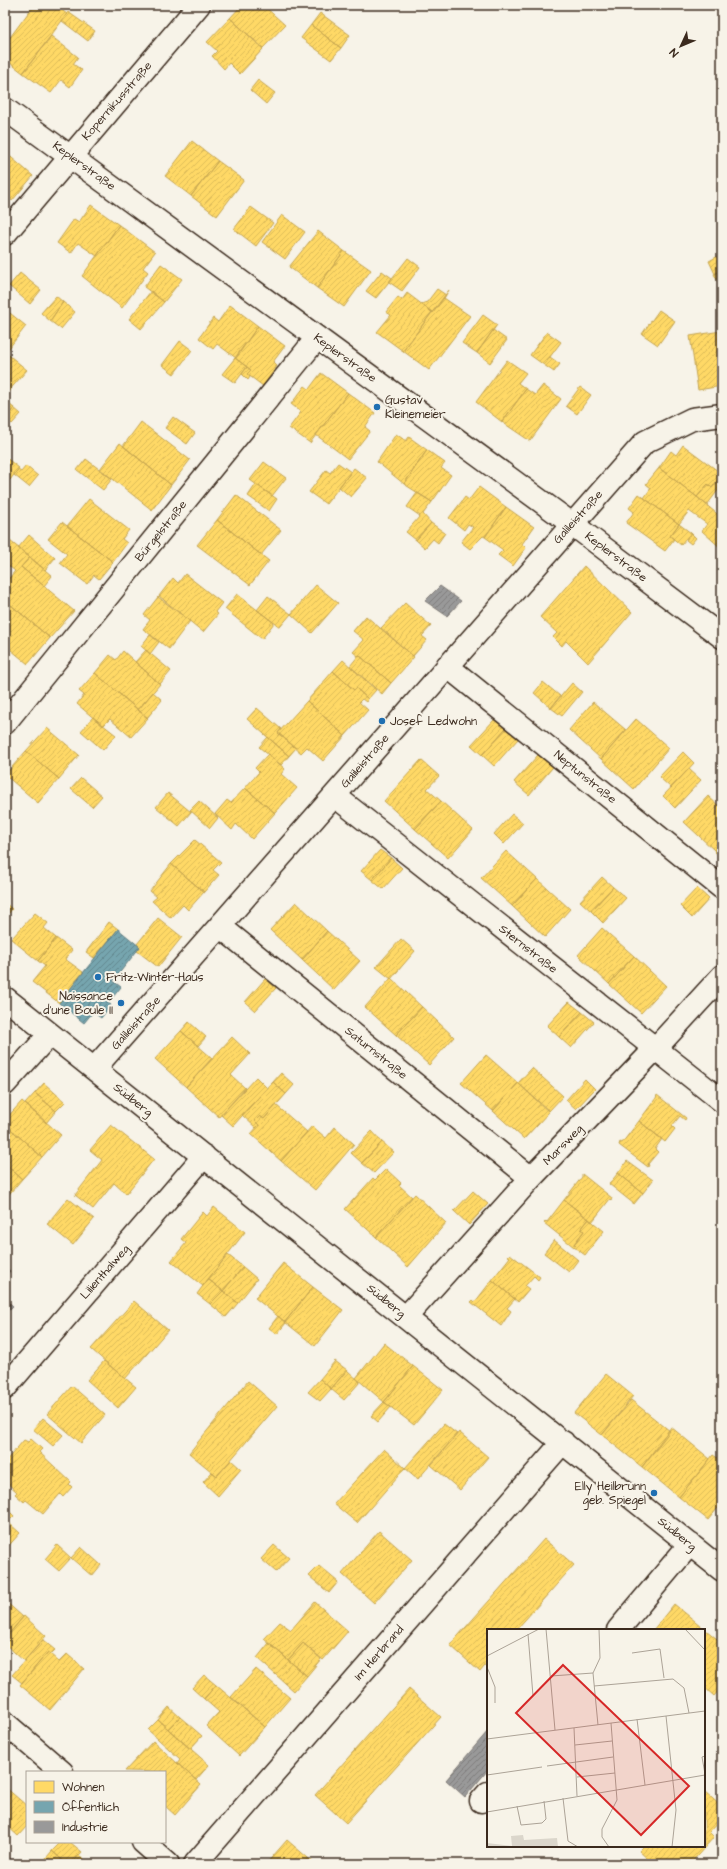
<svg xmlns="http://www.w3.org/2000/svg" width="727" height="1869" viewBox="0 0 727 1869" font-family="'Architects Daughter',sans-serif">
	<defs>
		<pattern id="homes-hatch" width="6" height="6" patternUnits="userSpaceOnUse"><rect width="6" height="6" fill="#ffd966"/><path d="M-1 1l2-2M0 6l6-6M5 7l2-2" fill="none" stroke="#dbba58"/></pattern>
		<pattern id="public-hatch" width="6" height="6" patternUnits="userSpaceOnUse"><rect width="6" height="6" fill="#76a5af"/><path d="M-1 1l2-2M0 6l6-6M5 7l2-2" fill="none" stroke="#62878e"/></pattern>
		<pattern id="industry-hatch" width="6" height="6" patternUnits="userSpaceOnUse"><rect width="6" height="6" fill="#999"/><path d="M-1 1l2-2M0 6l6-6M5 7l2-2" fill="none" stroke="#7e7d7c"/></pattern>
	</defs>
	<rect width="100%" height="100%" fill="#f7f3e8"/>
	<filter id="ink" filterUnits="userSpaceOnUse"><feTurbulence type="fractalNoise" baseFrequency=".025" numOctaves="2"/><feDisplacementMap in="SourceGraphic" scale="8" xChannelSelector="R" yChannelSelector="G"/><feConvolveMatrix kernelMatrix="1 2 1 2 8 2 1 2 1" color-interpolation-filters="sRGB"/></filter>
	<g filter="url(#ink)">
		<path fill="url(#homes-hatch)" stroke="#c4a450" d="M34,5H55L67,14L23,73L5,59V44Z
			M242,5H263L285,25L263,48L230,18Z
			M68,12L95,31L88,41L62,21Z
			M320,13L350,35L341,48L311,25Z
			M230,18L263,49L240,74L229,63L224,69L212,56L217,51L207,42Z
			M311,25L341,48L331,60L301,38Z
			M51,36L78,57L73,64L82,70L70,87L61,80L51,93L23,73Z
			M258,80L275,93L266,104L250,90Z
			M192,141L218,161L191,196L165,176Z
			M5,152L33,176L12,201L5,193Z
			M218,161L244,180L217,216L191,196Z
			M91,205L119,225L97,256L78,243L71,253L57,243L74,219L79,222Z
			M251,207L273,223L256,246L234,229Z
			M282,215L305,232L285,259L262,242Z
			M119,225L155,252L143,268L148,272L122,308L82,276Z
			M318,231L344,251L317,288L289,267Z
			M344,251L371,270L344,307L317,288Z
			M722,254V270L715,274L709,261Z
			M408,258L420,267L402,291L389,282Z
			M161,264L182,279L164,302L144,287Z
			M722,270V289L714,274Z
			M382,271L392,278L376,298L366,291Z
			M20,273L41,290L30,304L9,286Z
			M437,289L446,295L433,313L421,304L427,302Z
			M449,290L444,298L470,316L429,370L403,351Z
			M151,291L164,302L141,329L129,319Z
			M407,293L432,312L403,351L377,332L391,315L386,312L393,303L398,297L402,300Z
			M56,296L63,302L50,321L41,313Z
			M63,302L75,312L61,329L50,321Z
			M230,305L258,326L236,358L217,344L213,349L199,338L213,318L218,322Z
			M5,309L26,326L6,352H5Z
			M659,310L675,321L658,345L642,334Z
			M483,315L497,325L477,353L462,343Z
			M258,326L285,346L273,362L277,366L263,386L247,374L251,370L235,358Z
			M493,330L507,340L490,363L477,353Z
			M721,331L722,388V386L698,390L690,336Z
			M547,332L561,342L544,365L530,355Z
			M180,341L192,350L174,374L162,365Z
			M5,352L27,370L7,393L5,392Z
			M550,357L560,364L554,372L544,365Z
			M235,358L247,367L235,383L222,374Z
			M507,360L526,373L518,383L526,389L502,422L476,402Z
			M247,367L251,370L247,374L250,377L248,380L242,374Z
			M321,373L348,393L310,443L289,428L301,412L291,404L305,386L309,389Z
			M543,385L561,399L530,441L502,422L526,389L535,395Z
			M580,387L591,395L577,414L566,406Z
			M348,393L375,413L365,427L370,431L348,459L316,435Z
			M5,401L14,408L5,419Z
			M14,408L21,414L12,424L5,419Z
			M173,417L195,433L187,444L165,428Z
			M141,422L190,460L171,485L123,446Z
			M396,434L406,441L409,437L427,450L404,484L377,462Z
			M120,443L171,485L152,510L100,469Z
			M683,445L722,474L712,488L708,484L697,497L659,468L671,451L676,455Z
			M427,450L445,463L441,468L451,475L432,502L404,484Z
			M5,457L19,468L10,480L5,477Z
			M86,459L112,479L103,490L77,470Z
			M264,462L286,478L272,496L250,480Z
			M338,463L351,472L326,504L309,492L326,470L330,473Z
			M26,466L38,476L29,487L14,475L18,470L21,472Z
			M354,468L367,478L351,497L339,487Z
			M659,468L697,497L722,518V549L702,531L707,524L689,511L679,524L644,498L651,488L646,484Z
			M722,474V485L707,505L697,497L708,484L712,488Z
			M256,484L277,499L269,511L248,496Z
			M479,487L506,507L485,537L483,536L470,549L461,542L473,527L468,524L464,530L449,518L465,497L469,500Z
			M417,493L432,502L423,514L431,523L416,540L406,532L420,516L407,507Z
			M639,494L679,524L670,536L674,539L665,551L626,523L634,512L629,508Z
			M236,495L281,530L261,555L217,520Z
			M89,499L129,530L122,539L127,543L113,562L67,526Z
			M506,507L534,527L522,544L526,548L513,566L498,555L503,550L485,537Z
			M217,520L269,561L250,585L197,545Z
			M62,522L113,562L99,579L94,575L87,584L60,563L67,554L48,539Z
			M431,523L445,533L438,543L433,539L425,548L416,540Z
			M679,524L691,533L681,545L670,536Z
			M691,533L696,538L691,544L686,540Z
			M29,535L55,558L45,570L18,548Z
			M5,537L30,557L21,567L74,611L50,638L5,600V583L15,571L5,563Z
			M30,557L52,576L44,586L21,567Z
			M584,566L632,612L588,663L566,641L562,646L553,637L557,633L540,617Z
			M185,574L222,603L215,612L218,614L203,632L159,596L173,578L178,583Z
			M316,585L338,603L312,633L291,614Z
			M237,594L274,623L262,639L225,609Z
			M268,596L291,614L280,627L257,610Z
			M158,597L190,621L169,649L143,629L150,620L144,615Z
			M5,600L50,638L28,664L5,645Z
			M405,603L431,626L422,636L427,640L413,656L381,628Z
			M366,616L414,657L391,683L359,655L358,656L353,652L364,640L353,631Z
			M150,635L159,642L150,654L141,646Z
			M146,650L171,671L160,684L135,662Z
			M123,651L160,684L138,710L95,673L110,655L116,660Z
			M359,655L391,683L382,694L350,666Z
			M343,660L376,690L368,699L356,688L354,690L333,671Z
			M333,671L354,690L356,688L368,699L366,702L362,699L359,702L368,710L345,736L307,701Z
			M95,673L148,718L131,737L110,719L103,726L77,704L84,695L79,691Z
			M543,682L560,696L551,708L534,693Z
			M572,683L582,692L562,716L551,708Z
			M153,692L162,700L147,718L138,710Z
			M307,701L345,736L323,761L307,747L301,753L278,733Z
			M593,702L626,730L601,759L569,730Z
			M257,708L281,729L278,733L296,748L289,756L247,719Z
			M93,717L116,735L103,750L81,731Z
			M636,719L669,748L634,789L601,759Z
			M494,720L506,728L482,755L471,745Z
			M47,728L79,755L59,779L26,751Z
			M506,728L518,739L494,766L482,755Z
			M268,737L289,756L281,765L259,747Z
			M26,751L59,779L38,803L5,775Z
			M683,752L694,763L671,788L659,777Z
			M268,754L285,769L281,774L297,788L275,813L245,788L259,772L255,768Z
			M538,755L553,767L529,795L514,782Z
			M421,760L439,776L427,789L441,801L415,829L384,801Z
			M689,769L701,780L675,808L663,796Z
			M81,778L102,796L92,807L71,789Z
			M245,788L275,813L252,839L236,824L232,830L215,814L227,800L231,803Z
			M168,793L191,812L179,826L156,807Z
			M708,796L722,809V842L714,850L684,822Z
			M199,801L218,818L210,828L190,810Z
			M441,801L473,830L448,858L415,829Z
			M512,814L523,823L504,844L494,834Z
			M195,840L221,862L213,870L219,875L204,892L171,864Z
			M722,842V858L714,851Z
			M380,850L391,858L372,880L361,871Z
			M506,851L537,879L512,906L481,878Z
			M391,858L402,868L383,889L372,880Z
			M171,864L204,892L188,910L183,905L171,918L152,901L157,897L150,891Z
			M602,877L613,887L591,911L580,901Z
			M537,879L570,909L545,937L512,906Z
			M613,887L626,898L603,923L591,911Z
			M697,888L709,899L692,918L680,906Z
			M296,902L327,931L302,960L270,930Z
			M5,903L12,909L5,918Z
			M35,913L48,923L44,928L56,938L38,961L11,939Z
			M158,918L182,937L158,967L137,951L140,947L137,944Z
			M109,922L118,929L94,958L86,952Z
			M602,928L634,956L609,984L578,955Z
			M327,931L360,961L334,990L302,960Z
			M56,938L72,950L65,959L83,972L59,1003L32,982L45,966L38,961Z
			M401,939L415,951L391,979L376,967Z
			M634,956L666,986L641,1013L609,984Z
			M391,978L422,1007L396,1035L365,1007Z
			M265,979L276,988L255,1011L245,1002Z
			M569,1002L582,1012L559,1037L547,1026Z
			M422,1007L454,1037L429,1065L396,1035Z
			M582,1012L594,1022L571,1048L559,1037Z
			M189,1022L206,1037L198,1046L181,1031Z
			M181,1031L212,1058L186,1087L155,1059Z
			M722,1032V1041L716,1036Z
			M232,1037L250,1054L231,1075L245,1088L219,1117L186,1087Z
			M486,1055L518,1083L493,1111L461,1083Z
			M532,1068L563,1096L549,1111L518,1083Z
			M281,1073L294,1085L286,1094L273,1082Z
			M256,1077L267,1088L233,1126L221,1115Z
			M585,1079L595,1089L576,1109L566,1100Z
			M273,1082L286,1094L264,1119L260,1116L255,1121L259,1125L256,1128L242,1115Z
			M44,1083L65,1102L56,1111L35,1093Z
			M518,1083L549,1112L524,1139L493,1111Z
			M35,1093L56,1111L46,1123L25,1104Z
			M657,1095L686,1118L685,1120L680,1116L672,1126L675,1129L665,1142L639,1121L656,1098Z
			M22,1101L61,1135L42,1157L5,1124V1120Z
			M276,1105L307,1132L281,1161L251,1134L259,1125L255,1121L260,1116L264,1119Z
			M639,1121L662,1139L655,1149L658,1152L648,1164L649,1165L648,1167L619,1145L620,1142L622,1143Z
			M5,1124L42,1157L22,1179L5,1164Z
			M111,1125L154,1159L126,1194L114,1183L93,1209L75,1195L102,1160L90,1150Z
			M312,1126L326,1138L335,1127L354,1144L315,1190L281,1161Z
			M372,1131L382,1142L362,1163L351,1153Z
			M382,1142L394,1152L374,1173L362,1163Z
			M627,1161L653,1180L643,1193L618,1173Z
			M5,1164L22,1179L5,1199Z
			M386,1169L401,1183L399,1185L412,1197L376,1237L345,1209L373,1178L375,1180Z
			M618,1173L643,1193L634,1204L609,1184Z
			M582,1174L612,1198L611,1200L610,1199L592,1222L564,1200L582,1177Z
			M473,1191L488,1204L469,1225L454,1211Z
			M415,1194L446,1223L408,1267L376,1237Z
			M68,1198L94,1219L73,1245L47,1224Z
			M564,1200L589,1219L581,1229L584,1231L574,1244L576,1245L574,1247L544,1223L546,1221L547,1222Z
			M214,1207L245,1232L203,1286L171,1261L186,1243L181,1239L203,1212L207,1216Z
			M589,1219L604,1231L585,1255L574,1247L576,1245L574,1244L584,1231L581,1229Z
			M554,1240L578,1260L569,1272L544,1253Z
			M510,1254L540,1277L538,1280L534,1276L525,1286L529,1289L518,1302L492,1280L510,1257L508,1256Z
			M228,1255L243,1267L223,1291L208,1279Z
			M283,1263L313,1287L285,1322L255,1298Z
			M243,1267L257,1279L238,1303L223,1291Z
			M208,1279L223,1291L210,1304L197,1294Z
			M492,1280L515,1299L507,1308L511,1311L501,1326L471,1302L473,1300L475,1302Z
			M313,1287L343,1310L315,1346L285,1322Z
			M223,1291L238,1303L226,1317L210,1304Z
			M134,1301L168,1330L125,1379L91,1349Z
			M278,1316L286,1323L277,1334L269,1328Z
			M384,1343L413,1366L384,1402L356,1378Z
			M104,1361L136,1387L118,1408L87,1380Z
			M335,1361L347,1370L331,1389L320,1379Z
			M413,1366L443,1390L414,1425L384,1402Z
			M347,1370L360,1382L344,1400L331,1389Z
			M606,1374L633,1396L602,1435L574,1413Z
			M320,1379L331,1389L320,1401L308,1392Z
			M248,1381L277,1406L217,1476L189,1453Z
			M72,1386L105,1415L81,1443L47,1414Z
			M631,1400L670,1431L642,1467L602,1435Z
			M384,1402L391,1407L378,1422L371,1416Z
			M43,1418L63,1435L53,1446L33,1429Z
			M444,1424L457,1434L418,1479L405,1468Z
			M671,1427L710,1459L679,1497L642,1467Z
			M459,1432L488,1457L460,1490L431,1465Z
			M31,1439L42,1449L39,1452L71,1482L69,1484L72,1487L63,1497L60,1494L43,1514L26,1500L24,1502L15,1494L17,1492L5,1481V1462L24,1440L28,1442Z
			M384,1449L405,1468L357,1523L334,1504Z
			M713,1455L722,1461V1503L708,1520L679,1497Z
			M231,1460L241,1469L218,1496L203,1482L212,1472L217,1476Z
			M5,1507L14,1516L9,1521L10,1524L20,1533L5,1550Z
			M379,1531L412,1560L374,1603L342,1574Z
			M544,1539L574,1565L516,1630H488V1662L480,1672L450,1645Z
			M57,1545L71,1558L59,1571L45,1559Z
			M274,1545L289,1558L276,1572L261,1559Z
			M81,1547L101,1565L92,1576L71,1558Z
			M319,1566L338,1582L329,1593L309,1576Z
			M5,1601L23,1617L10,1633L5,1629Z
			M315,1602L348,1631L323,1660L303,1643L288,1660L264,1639L280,1622L291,1630Z
			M674,1604L722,1643V1693L719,1690L714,1696L704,1687V1630H653Z
			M24,1616L46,1636L24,1661L5,1644V1638Z
			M43,1640L55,1650L51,1654L48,1652L22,1683L12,1675Z
			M269,1643L307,1676L294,1691L257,1658Z
			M303,1643L321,1659L307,1676L288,1660Z
			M48,1652L59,1662L67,1654L84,1669L50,1710L20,1685Z
			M256,1669L290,1698L265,1727L231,1697Z
			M204,1675L216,1685L204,1699L192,1688Z
			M216,1685L265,1727L239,1756L206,1726L219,1712L204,1699Z
			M409,1689L441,1717L346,1823L315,1795Z
			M169,1707L180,1717L168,1729L158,1720Z
			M180,1717L202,1736L190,1749L168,1729Z
			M158,1720L209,1765L196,1780L177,1763L180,1759L148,1730Z
			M153,1741L201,1785L175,1815L165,1806V1772L125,1771Z
			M5,1787L27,1806V1826L18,1836L5,1824Z
			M704,1791L722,1807V1818L709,1832L714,1837L690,1864H648L650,1861L639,1851L644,1846H704Z
			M287,1840L315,1864H266Z
			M61,1842H70L82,1852L71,1864H67L52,1851Z
			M52,1851L67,1864H41Z
			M79,1855L89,1864H71Z"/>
		<path fill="url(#public-hatch)" stroke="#648084" d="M118,929L140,947L113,981L121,987L108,1003L111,1005L101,1018L93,1012L84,1023L59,1003Z"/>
		<path fill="url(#industry-hatch)" stroke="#7d7874" d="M440,586L461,601L447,616L425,601Z
			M5,1267L10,1271L5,1277Z
			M5,1299L13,1306L5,1314Z
			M488,1731V1770L465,1797L446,1780Z"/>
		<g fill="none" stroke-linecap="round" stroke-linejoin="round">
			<g stroke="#3b2a1e" stroke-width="25">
				<path id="minor" d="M5,109L572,524L722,637
					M5,234L199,5
					M447,666L722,888
					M5,723L317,338
					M335,796L722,1101
					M221,927L531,1178
					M5,998L722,1570
					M94,1069L645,442L692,419L722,415
					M5,1084L50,1034
					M406,1317L531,1178L655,1049L722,976
					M5,1388L204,1156
					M618,1630L690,1544
					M5,1723L62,1772
					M481,1801L488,1793
					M143,1842L168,1864
					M195,1864L563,1442"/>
			</g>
			<use href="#minor" stroke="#f7f3e8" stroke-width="22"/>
		</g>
	</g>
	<g fill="#1f6fb2" stroke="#f7f3e8" stroke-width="1.5">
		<circle cx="377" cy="407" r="4"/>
		<circle cx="382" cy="721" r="4"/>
		<circle cx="98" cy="977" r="4"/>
		<circle cx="121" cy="1003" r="4"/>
		<circle cx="654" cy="1493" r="4"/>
	</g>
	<g text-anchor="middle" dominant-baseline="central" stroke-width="4" stroke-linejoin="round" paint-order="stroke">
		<g font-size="12" fill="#3b2a1e" stroke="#f7f3e8">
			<text transform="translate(117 101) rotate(-49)">Kopernikusstraße</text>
			<text transform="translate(84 166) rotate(36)">Keplerstraße</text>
			<text transform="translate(345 358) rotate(36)">Keplerstraße</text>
			<text transform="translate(578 517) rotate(-48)">Galileistraße</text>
			<text transform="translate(161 531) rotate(-51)">Bürgelstraße</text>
			<text transform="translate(616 557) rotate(37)">Keplerstraße</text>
			<text transform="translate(365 761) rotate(-49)">Galileistraße</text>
			<text transform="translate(585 777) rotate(39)">Neptunstraße</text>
			<text transform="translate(528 949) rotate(38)">Sternstraße</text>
			<text transform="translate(136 1023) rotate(-48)">Galileistraße</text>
			<text transform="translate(376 1053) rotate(39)">Saturnstraße</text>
			<text transform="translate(133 1100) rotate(38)">Südberg</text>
			<text transform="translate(563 1145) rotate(-46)">Marsweg</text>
			<text transform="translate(105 1272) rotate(-49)">Lilienthalweg</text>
			<text transform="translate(386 1301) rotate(39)">Südberg</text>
			<text transform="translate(677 1534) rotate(39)">Südberg</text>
			<text transform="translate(379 1653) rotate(-49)">Im Herbrand</text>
		</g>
		<g font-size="12" fill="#3b2a1e" stroke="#f7f3e8" text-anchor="start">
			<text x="385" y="400">Gustav<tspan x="385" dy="14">Kleinemeier</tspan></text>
			<text x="390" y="721">Josef Ledwohn</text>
			<text x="106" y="977">Fritz-Winter-Haus</text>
			<text x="113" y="996" text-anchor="end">Naissance<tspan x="113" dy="14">d'une Boule II</tspan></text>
			<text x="646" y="1486" text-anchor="end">Elly Heilbrunn<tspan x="646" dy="14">geb. Spiegel</tspan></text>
		</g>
	</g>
	<g transform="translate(487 1629)">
		<rect width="218" height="218" fill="#f7f3e8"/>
		<path d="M36,206L37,211L70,209L71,218H0V214L25,217L24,207Z" fill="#dbd6cb"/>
		<path fill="none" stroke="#aca397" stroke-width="1" d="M59,0L68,101M198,0L218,21M41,5L46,67M145,24L173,20L177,49M0,27L52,0M0,38L8,58V74M64,47L106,44M107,57L186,50L197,59L202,84M179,87L189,181L185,218M150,90L158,156M111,96L106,44L113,29L112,0M87,99L90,167M0,110L218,82M88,116L125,112M218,127L215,128L218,145M60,137L126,128M0,146L55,138M90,148L128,144M76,169L81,212L91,218M30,177L34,196L55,194L59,190L57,172M0,183L218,146M122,218L115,208V200L130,171L124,94"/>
		<path fill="#d62828" fill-opacity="0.15" stroke="#d62828" stroke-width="2" d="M76,36L202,157L154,206L29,84Z"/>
		<rect width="218" height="218" fill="none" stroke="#3b2a1e" stroke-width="2"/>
	</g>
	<rect width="727" height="1869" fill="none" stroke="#f7f3e8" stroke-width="20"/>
	<rect x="10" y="10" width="707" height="1849" fill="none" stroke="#3b2a1e" stroke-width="1.5" filter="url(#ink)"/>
	<rect x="26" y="1771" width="140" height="72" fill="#f7f3e8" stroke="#aca397"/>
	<rect x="34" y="1781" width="20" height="12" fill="#ffd966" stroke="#aca397"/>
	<text x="62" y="1791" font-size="12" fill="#3b2a1e">Wohnen</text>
	<rect x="34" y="1801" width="20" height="12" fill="#76a5af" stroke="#aca397"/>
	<text x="62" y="1811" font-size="12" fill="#3b2a1e">Öffentlich</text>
	<rect x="34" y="1821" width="20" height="12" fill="#999999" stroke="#aca397"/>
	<text x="62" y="1831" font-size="12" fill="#3b2a1e">Industrie</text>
	<g transform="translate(681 46) rotate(226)" stroke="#f7f3e8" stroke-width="3" paint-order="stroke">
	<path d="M0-3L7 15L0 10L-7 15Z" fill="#3b2a1e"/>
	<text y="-6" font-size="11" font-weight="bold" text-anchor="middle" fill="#3b2a1e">N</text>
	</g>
</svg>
